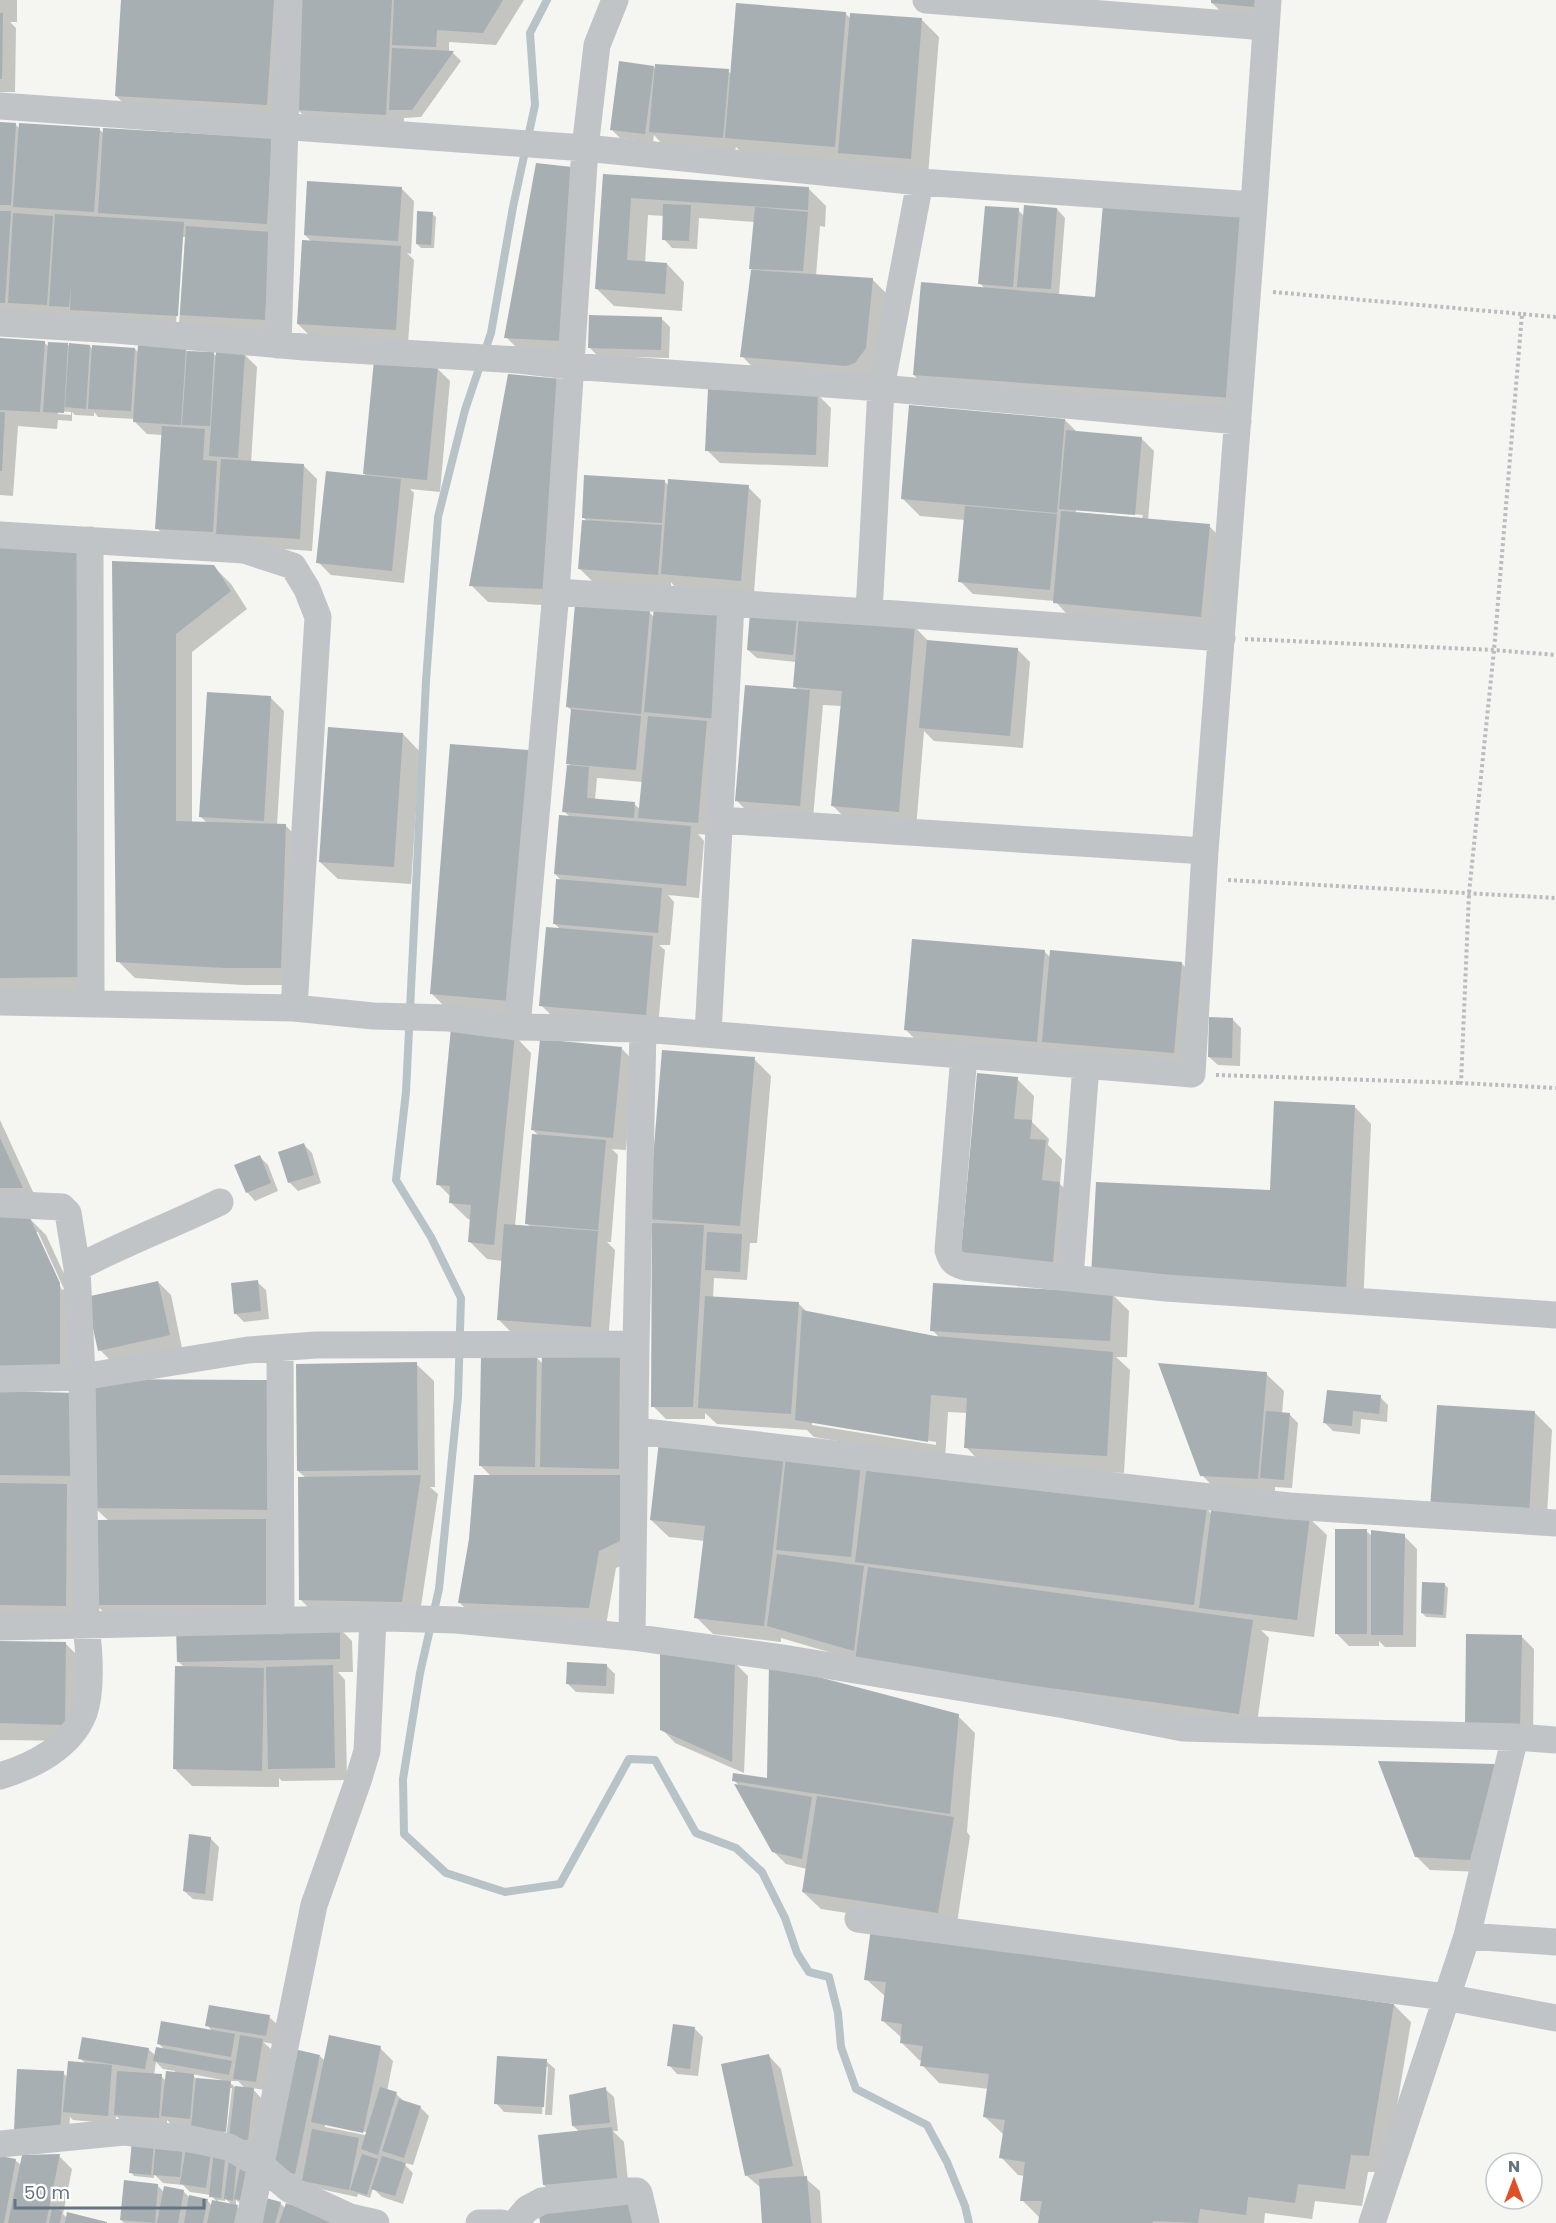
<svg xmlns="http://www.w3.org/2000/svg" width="1556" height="2223" viewBox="0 0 1556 2223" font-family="Poppins,sans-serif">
	<rect width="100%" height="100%" fill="#f5f5f1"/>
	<path fill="#0003" fill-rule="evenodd" d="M0,0H17V22H10L16,28L15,92H0Z
		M122,0H292L284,122L134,113L116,96Z
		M303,0H524L496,45L449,42V53H453L461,61L421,117L404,118L403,132L315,127L298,110Z
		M1213,0H1274L1272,24L1230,20L1212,3Z
		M845,13L851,19L922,20L939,37L928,176L744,155L736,147L735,151L663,145L654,135L653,142L620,138L612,130L653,67L656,70L728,71L731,74Z
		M0,123L15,124L20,129H99L104,134L271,139L278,333L0,314ZM182,237H185L179,324H176Z
		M537,164L574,353L519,350L506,337Z
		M604,175L809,189L826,206L825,227L820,226L816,276L872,279L890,297L883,366L864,383L759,374L742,356L753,271L750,268L755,222L699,218L697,249L672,248L664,239L665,216L648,215L645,263L667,264L684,282L682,311L614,306L597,289Z
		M401,188L414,201L411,254L407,253L414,260L408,343L311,337L298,324L312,242L305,235Z
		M1057,209L1065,218L1059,295L1097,298L1250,415L931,392L914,375L985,289L980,283L1018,210L1024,216Z
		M432,214L436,217L434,248H421L417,244Z
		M662,319L670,327L669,358L598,356L589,347Z
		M0,340L44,342L49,347V344L90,346L93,350L135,349L139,353L185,349L188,352L214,354L217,357L244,354L257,367L251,463L304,466L317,479L312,551L170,541L157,528L163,435L147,434L134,421L135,419L98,417L94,412V416L75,415L72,412V421L58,420L57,429L18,426L13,496L0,495ZM58,411L71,412V415L58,414Z
		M375,362L437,368L450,381L440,492L410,489L414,493L404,583L331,575L318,562L365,476Z
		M509,376L560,606L488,602L471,585Z
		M818,395L831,408L828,467L720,463L707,450Z
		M1065,420L1077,432L1141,438L1154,451L1148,520L1209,526L1226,543L1218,633L1072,620L1055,601L973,594L960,581L965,520L920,516L903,499ZM1076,509L1143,515L1142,518L1076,512Z
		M664,481L669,486L748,487L761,500L754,593L675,587L671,582V587L593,582L580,569L587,521L583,517Z
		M0,549L102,993L0,994Z
		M113,563L214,567L231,584L247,609L192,652V823H207L200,816L271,698L284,711L277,825H285L302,842L297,985H243L135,978L118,961Z
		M649,612L654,617L725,615L710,835L698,834L704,841L699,898L668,895L674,902L670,945H659L665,950L658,1027L554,1018L541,1005L560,929L554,923L562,881L555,874L570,817L564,811L572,767L568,763L572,711L567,706ZM597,778L643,782L641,810L634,804L595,800Z
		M752,613L915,627L929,642L1017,649L1030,662L1023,748L934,741L924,731L916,829L850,823L833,806L842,706L823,705L813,818L749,813L736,800L799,691L794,686L796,662L757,658L748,650Z
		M403,734L420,752L411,884L338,879L320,862Z
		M452,745L526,1017L449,1011L432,994Z
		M1044,951L1051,958L1181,963L1199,980L1191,1070L923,1047L906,1030Z
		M1232,1019L1241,1028L1240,1066L1218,1065L1209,1057Z
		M514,1035L531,1053L515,1226L531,1227L526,1223L539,1136L532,1129L621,1048L634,1061L626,1150L612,1149L618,1155L611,1242H607L615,1250L608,1344L516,1337L499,1320L503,1261L487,1259L470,1242L472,1220L468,1219L450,1202L451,1197L438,1184Z
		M754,1059L771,1076L757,1243H750L747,1280L714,1278L713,1298L798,1303L808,1313L940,1338L932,1330L1109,1294L1271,1192L1354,1106L1371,1124L1363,1307L1113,1295L1129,1311L1127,1357H1116L1130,1370L1124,1473L983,1465L966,1447L968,1413L948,1412L945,1459L814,1437L807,1430L717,1424L705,1413V1419H666L653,1406V1223L649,1218ZM812,1422L936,1442V1445L812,1425Z
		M1017,1079L1034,1096L1032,1122L1049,1139L1048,1145L1062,1159L1060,1184L1077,1201L1070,1279L980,1269L963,1252Z
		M0,1120L39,1205H0Z
		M304,1145L312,1153L321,1183L298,1191L289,1182Z
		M259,1156L268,1165L278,1191L255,1201L247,1192Z
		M28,1217L46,1235L77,1302V1388L0,1387ZM35,1232H38L64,1289L62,1290Z
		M158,1282L171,1295L182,1348L113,1363L100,1350Z
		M257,1282L266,1290L269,1319L244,1322L236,1314Z
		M620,1355L637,1372V1559L616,1568L606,1625L476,1619L459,1602L492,1477L481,1466L537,1358L543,1364Z
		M416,1364L434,1381L435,1487H430L438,1494L419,1619L318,1617L301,1600L306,1478L298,1471Z
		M1266,1374L1284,1391L1282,1414H1289L1298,1423L1292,1488L1275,1487V1496L1219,1493L1202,1475Z
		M268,1382L283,1621L114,1622L96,1605L109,1521L95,1508L83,1623L0,1621V1393L76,1394Z
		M1380,1397L1388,1405L1387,1422L1361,1419L1360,1434L1333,1431L1325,1423Z
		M1534,1412L1552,1430L1546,1532L1449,1526Z
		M661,1442L860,1465L868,1473L1206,1508L1212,1514L1309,1518L1327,1535L1314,1637L1261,1630L1269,1638L1256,1730L856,1660L781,1638V1642L713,1634L696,1617L705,1541L669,1537L651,1520Z
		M1366,1531L1372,1536H1404L1417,1549L1416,1647H1385L1379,1641V1646H1349L1336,1633Z
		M1444,1584L1448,1588L1446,1618L1426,1617L1422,1613Z
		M339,1628L352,1641L353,1672H338L345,1680L347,1780L282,1781L279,1778V1787L192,1786L175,1769L185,1668L178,1661Z
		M1521,1636L1534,1649L1533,1738L1479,1737Z
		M0,1643L66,1644L83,1661L81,1741L0,1740Z
		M735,1663L748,1676L744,1773L675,1743L662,1729Z
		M606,1665L615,1674L614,1694L576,1692L567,1683Z
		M958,1716L975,1733L967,1832L970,1836L956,1930L821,1909L803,1892L807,1869L786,1864L773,1851L740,1787L734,1780H769Z
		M1495,1765L1483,1872L1430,1870L1416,1856Z
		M210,1838L219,1847L213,1901L193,1899L184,1891Z
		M866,1979L1394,2005L1411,2022L1386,2172H1368L1362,2206L1315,2201L1312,2219L1265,2213L1264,2223H1039L1040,2218L1022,2200L1025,2176L1018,2175L1001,2157L1004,2135L985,2117L989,2089L939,2083L922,2065V2061L919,2060L902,2043V2038L883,2021L886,1997Z
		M269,2017L278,2025L274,2044L263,2042L271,2049L264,2090L252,2088L261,2098L256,2148L226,2139L232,2088H229L223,2138L171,2124L167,2120V2126L124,2123L116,2116V2124L73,2120L70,2117L68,2140L24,2137L63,2073L68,2078L86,2064L80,2058L148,2049L156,2056L165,2050L159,2044L213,2032L207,2025ZM156,2062L163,2069L175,2071L174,2074L166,2081L161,2076L154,2075ZM192,2074L222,2080V2082L197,2080ZM228,2081H238L245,2088L237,2089Z
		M694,2028L703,2037L698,2076L677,2074L669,2065Z
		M380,2048L393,2061L387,2091L396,2094L405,2102L420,2107L429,2116L413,2165L402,2162L413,2173L403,2204L382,2197L373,2188L370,2198L358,2194L357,2197L284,2181L320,2056L325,2061ZM325,2124L371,2133L370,2136L325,2127Z
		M769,2056L781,2069L805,2178L820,2191L822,2223H764L761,2188L746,2175Z
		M546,2061L555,2069L552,2115H545L548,2067H545L542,2114L504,2112L496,2103Z
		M605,2089L614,2097L618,2131H613L624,2142L629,2191L557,2198L544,2185L580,2132L573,2126Z
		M157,2142L257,2167L240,2203L236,2200V2206L246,2215L244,2223H124L121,2220L157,2185L164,2192L165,2188L184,2192L189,2197L207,2200L212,2206L217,2202L211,2195L190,2192L183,2185L163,2183L154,2174V2178L134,2176L131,2172ZM225,2198L232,2205L218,2202V2200L225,2201Z
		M59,2156L72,2169L63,2214L67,2218L104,2223H0V2157L15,2160L22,2166Z
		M280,2203L286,2209L342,2223H257Z"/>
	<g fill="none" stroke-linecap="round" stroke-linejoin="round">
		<path stroke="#b7c3c7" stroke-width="8" d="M547,0L530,33L535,105L513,207L491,333L465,410L438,517L426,681L406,1092L396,1180L431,1237L461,1298L458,1397L439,1589L420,1673L403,1779L404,1834L446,1873L505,1892L560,1884L629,1759L655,1760L696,1833L736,1848L762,1872L785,1918L797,1953L809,1972L829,1977L838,2013L841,2047L856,2089L927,2125L947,2162L965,2206L969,2223"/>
	</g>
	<path fill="#a7afb3" d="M121,0H274L267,105L115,96Z
		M302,0H392L386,115L296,110Z
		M394,0H503L483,33L437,30L436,47L392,45Z
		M1211,0H1256L1255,7L1211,3Z
		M736,3L846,12L835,147L725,138Z
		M0,13H3L2,79H0Z
		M850,13L922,18L911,159L838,153Z
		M392,48L454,51L412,110H389Z
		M619,61L654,66L645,134L610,130Z
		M655,64L729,69L723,138L649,132Z
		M0,122L16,123L11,205H0Z
		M19,123L100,128L94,212L13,207Z
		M103,128L272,138L267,224L98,213Z
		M536,163L572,167L561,341L504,338Z
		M603,174L809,187L808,210L631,198L627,260L667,263L665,294L595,289Z
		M307,181L402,187L398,241L304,235Z
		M663,204L691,205L689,241L662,240Z
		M1103,204L1247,217L1233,398L913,375L921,282L1095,297Z
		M1024,205L1057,208L1051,289L1017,287Z
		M985,206L1019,208L1013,287L978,284Z
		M755,207L808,212L803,271L749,269Z
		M0,211H11L5,303H0Z
		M417,211L433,212L431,245L416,244Z
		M13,213L53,216L47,305L8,303Z
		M55,214L184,222L178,316L70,310L71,284L69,307L49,306Z
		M186,226L271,232L265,320L180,315Z
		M302,240L401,246L396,330L297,324Z
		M751,270L873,278L866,348L855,363L846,366L740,357Z
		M589,315L662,317L661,350L588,348Z
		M0,338L45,341L40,412L0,410Z
		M48,342L68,343L64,413L43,412Z
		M69,343L90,345L86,409L65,407Z
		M92,345L135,348L131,411L88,409Z
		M138,345L186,348L181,425L133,422Z
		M187,351L214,352L210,426L182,425Z
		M216,351L245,353L238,458L209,456Z
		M374,360L438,366L427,480L363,474Z
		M508,374L562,379L543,589L469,586Z
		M708,389L818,393L816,455L705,451Z
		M909,405L1065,419L1057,513L901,499Z
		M0,412H5L2,471H0Z
		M162,426L205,429L203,460L217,461L213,532L155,529Z
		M1066,430L1142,437L1135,515L1059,509Z
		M221,459L304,464L300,539L216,534Z
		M326,471L401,479L392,571L316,563Z
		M584,475L665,480L662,523L582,518Z
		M668,479L749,485L741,581L661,574Z
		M965,506L1057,514L1050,590L958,582Z
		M1061,511L1210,524L1201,617L1053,603Z
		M582,520L662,525L658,575L578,569Z
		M0,547L81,550L85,977L0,978Z
		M112,561L214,565L231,591L176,634V821L286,824L281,968H225L116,962Z
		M575,604L650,610L641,714L566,707Z
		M654,607L726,613L717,719L644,712Z
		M750,612L797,616L793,655L747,650Z
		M799,616L915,626L899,812L831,806L842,691L793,687Z
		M927,640L1018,648L1010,736L919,728Z
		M745,685L810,690L800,806L735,801Z
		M207,692L271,696L264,821L199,817Z
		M571,709L641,716L636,770L566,764Z
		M648,716L707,721L698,823L638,818Z
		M328,727L403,733L394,867L319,862Z
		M450,744L529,750L510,1001L430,994Z
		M567,765L589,767L587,798L635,802L634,818L562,812Z
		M559,815L691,826L686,886L554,874Z
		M556,879L662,888L658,933L553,924Z
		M546,927L653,936L646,1015L539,1006Z
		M912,939L1045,950L1037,1042L904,1030Z
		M1050,950L1182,962L1174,1053L1042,1042Z
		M1209,1017L1233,1018L1232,1058L1208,1057Z
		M451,1028L515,1034L494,1245L468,1242L471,1205L449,1203L450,1186L436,1185Z
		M540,1039L622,1047L613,1138L531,1130Z
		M662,1050L755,1057L740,1226L648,1219Z
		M977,1073L1018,1077L1014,1119L1032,1120L1030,1139L1046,1140L1042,1180L1060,1182L1053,1262L961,1252Z
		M1274,1101L1355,1105L1346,1290L1091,1278L1096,1182L1270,1190Z
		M532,1134L606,1140L598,1230L525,1224Z
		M0,1138L23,1188H0Z
		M304,1143L314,1175L288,1183L278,1152Z
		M260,1155L271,1183L246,1193L234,1165Z
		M0,1216H29L60,1283V1371L0,1370Z
		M652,1223L704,1225L693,1407H651Z
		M504,1224L598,1231L591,1327L497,1320Z
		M707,1232L742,1234L740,1272L705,1270Z
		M258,1280L261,1311L234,1314L231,1283Z
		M158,1281L170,1335L98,1351L86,1297Z
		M933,1283L1113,1293L1110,1341L930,1331Z
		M705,1296L799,1302L791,1414L698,1408Z
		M802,1310L935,1336L1113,1352L1107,1456L964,1448L967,1398L931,1395L928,1442L795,1420Z
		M542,1352L620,1354L619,1469L540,1467Z
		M481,1356L537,1357L535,1467L479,1466Z
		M417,1362L418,1470L297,1471L296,1364Z
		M1158,1363L1267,1372L1258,1479L1200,1476Z
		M94,1379L269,1380L268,1510L94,1508Z
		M1327,1390L1381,1395L1379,1414L1353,1411L1352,1426L1323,1423Z
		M0,1391L77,1393L75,1476L0,1475Z
		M1437,1405L1535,1411L1529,1515L1430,1509Z
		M1266,1411L1290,1413L1284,1480L1260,1478Z
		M659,1441L784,1455L764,1626L694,1618L705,1526L650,1520Z
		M786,1456L861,1464L851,1557L776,1550Z
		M867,1464L1207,1507L1194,1605L855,1562Z
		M421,1475L402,1602L299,1600L298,1477Z
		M474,1475H620V1541L599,1551L589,1608L458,1603L469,1539Z
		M0,1483L67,1484L66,1606L0,1605Z
		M1212,1504L1310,1516L1297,1620L1199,1608Z
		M266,1519V1605H95L94,1520Z
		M1335,1529H1367V1634H1335Z
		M1371,1530L1405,1534L1403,1635H1371Z
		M777,1554L864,1566L854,1651L767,1626Z
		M868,1567L1253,1620L1239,1714L855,1661Z
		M1422,1582L1445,1583L1443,1615L1421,1613Z
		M340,1626V1659L177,1662L176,1628Z
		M1466,1634L1522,1635L1520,1726L1465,1725Z
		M0,1641L66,1642L65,1725L0,1723Z
		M660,1653L735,1661L732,1762L660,1730Z
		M567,1662L607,1664L606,1686L566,1684Z
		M769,1664L959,1714L950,1814L732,1781L733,1773L767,1778Z
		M333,1665L335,1768L268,1769L266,1667Z
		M175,1666L264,1668L262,1771L173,1769Z
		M1378,1761L1495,1764L1470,1860L1415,1857Z
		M734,1784L812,1797L802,1859L772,1852Z
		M817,1796L954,1817L938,1913L802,1892Z
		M189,1834L211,1837L205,1894L183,1891Z
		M871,1928L1394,2004L1369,2156L1351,2155L1345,2189L1298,2184L1295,2203L1248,2197L1246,2215L1200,2209L1198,2223L1153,2221V2223H1038L1042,2201H1020L1025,2162L999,2158L1005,2120L983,2117L989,2074L920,2066L923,2046L900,2043L902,2024L881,2021L886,1982L864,1980Z
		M209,2005L270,2015L266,2036L205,2026Z
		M161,2021L235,2034L231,2057L157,2044Z
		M673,2024L695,2027L690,2069L667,2066Z
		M240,2035L263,2039L256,2082L233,2079Z
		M329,2035L381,2046L363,2133L311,2122Z
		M82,2037L149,2048L145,2069L78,2059Z
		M156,2047L232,2061L229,2075L153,2061Z
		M294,2049L320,2055L295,2174L269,2169Z
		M769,2054L793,2166L745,2176L721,2064Z
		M497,2056L547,2059L544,2107L494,2104Z
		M68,2061L112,2065L108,2116L63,2112Z
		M17,2069L64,2071L60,2132L14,2130Z
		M117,2071L162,2074L159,2118L114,2115Z
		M166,2071L194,2074L190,2119L161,2116Z
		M196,2078L231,2081L226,2132L191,2128Z
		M235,2086L254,2088L248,2140L229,2139Z
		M380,2087L397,2092L378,2155L361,2149Z
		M606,2087L610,2123L572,2126L569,2095Z
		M399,2099L421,2106L404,2158L382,2151Z
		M612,2127L617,2178L543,2185L538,2135Z
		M312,2129L359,2138L349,2190L302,2181Z
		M132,2140L154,2143L151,2175L129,2173Z
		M156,2141L183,2143L180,2177L153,2175Z
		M186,2148L211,2152L206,2188L180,2184Z
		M214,2149L226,2150L221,2198L209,2197Z
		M60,2154L46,2223H8L22,2155Z
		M362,2154L378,2159L367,2195L350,2190Z
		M0,2156L16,2159L4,2223H0Z
		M382,2156L406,2163L395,2196L371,2189Z
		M229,2159L237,2160L233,2201L224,2199Z
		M241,2163L258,2166L251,2203L234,2199Z
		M807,2176L811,2223H762L759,2179Z
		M124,2180L158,2184L155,2223L120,2220Z
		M164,2186L184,2190L178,2223H157Z
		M189,2195L208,2199L203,2223H184Z
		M262,2197L281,2202L275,2223H255Z
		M212,2200L238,2205L234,2223H207Z
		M636,2201L637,2223H540L538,2207Z
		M286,2203L346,2223H279Z
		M52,2209L62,2211L60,2223H49Z
		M67,2212L107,2222V2223H65Z"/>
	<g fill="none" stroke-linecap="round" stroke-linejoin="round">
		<path stroke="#babcbe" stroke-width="4" stroke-dasharray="3 3" stroke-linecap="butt" d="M1273,292L1522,314
			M1556,317L1522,314L1494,650L1469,893L1461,1083L1556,1088
			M1245,639L1494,650L1556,655
			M1228,880L1556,898
			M1216,1075L1461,1083"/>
		<path stroke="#c0c4c7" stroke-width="27" d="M926,0L1266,27
			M0,106L585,148L920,182L1254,205L1205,851L1192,1074L643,1029
			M1254,205L1268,0
			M0,323L117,330L304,347L518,360L570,366L881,388L1238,421
			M278,345L289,0
			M0,535L244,550L293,566L307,589L318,617L294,1008
			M90,540L91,1004
			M556,592L869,612L1222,638
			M869,612L881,388L920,182
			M719,820L1205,851
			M0,1002L294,1008L373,1016L449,1018L517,1027L556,592L585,148L597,45L615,0
			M708,1034L731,604
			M964,1055L948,1250C951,1261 954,1264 965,1267L1166,1288L1556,1315
			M0,1204L62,1207L68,1213L77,1268L82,1377L248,1350L316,1345L636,1344
			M77,1268C124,1243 173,1225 220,1202
			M1070,1278L1086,1065
			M280,1348L281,1621
			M0,1379L82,1377L86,1625C89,1649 92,1690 84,1713C71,1747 33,1766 0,1776
			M636,1431L1289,1506L1556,1523
			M0,1627L387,1618L456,1620L632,1637L636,1344L643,1029L517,1027
			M632,1637L783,1658L1065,1705L1183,1728L1515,1737L1556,1740
			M858,1919L1445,1997L1556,2018
			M1467,1936L1556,1942
			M0,2144L124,2132L190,2139L229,2147L262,2166L289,2189L350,2217L376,2223
			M249,2223L314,1905L358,1781L367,1751L373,1618
			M479,2223H502
			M515,2223L527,2209L542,2201L628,2191H637L639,2193L646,2223
			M1372,2223L1467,1936L1515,1737"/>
	</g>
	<g transform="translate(1514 2181)"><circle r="28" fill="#ffffff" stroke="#c1c8cd" stroke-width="1.5"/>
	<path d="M0-4.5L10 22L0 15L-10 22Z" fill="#df5026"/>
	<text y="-9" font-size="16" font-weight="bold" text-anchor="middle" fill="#647581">N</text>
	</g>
	<path d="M15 2199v9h189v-9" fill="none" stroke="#647581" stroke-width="3"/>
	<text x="24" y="2199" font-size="18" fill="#647581" stroke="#ffffff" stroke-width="4.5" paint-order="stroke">50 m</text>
</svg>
